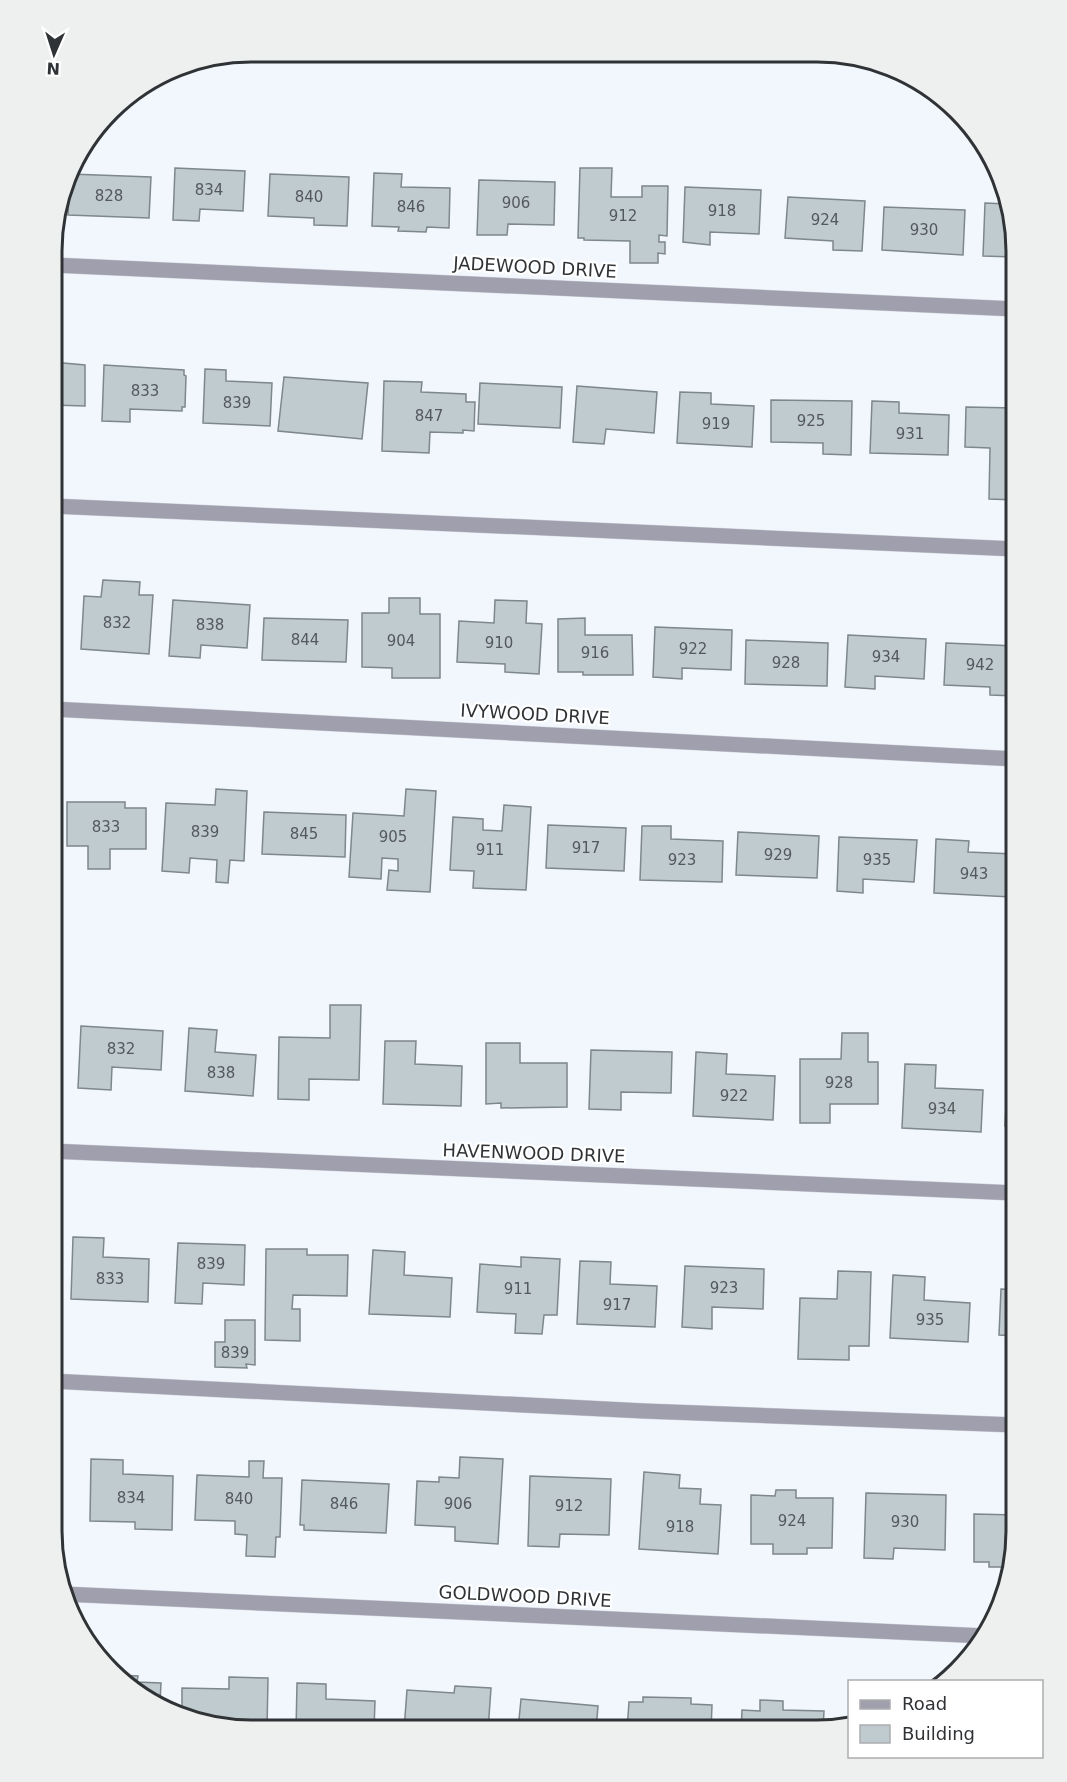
<svg xmlns="http://www.w3.org/2000/svg" width="1067" height="1782" viewBox="0 0 1067 1782" font-family="'DejaVu Sans',sans-serif">
	<rect width="100%" height="100%" fill="#f2f7fe"/>
	<path fill="#c0cbd0" stroke="#7d878c" stroke-width="1.5" d="M175,168L245,171L243,211L200,209L199,221L173,220Z
		M580,168H612L611,197H642V186H668L667,236L659,235V242H665V254L658,253V263H630V241L584,240V238H578Z
		M374,173L402,174L401,187L450,188L449,228L427,227L426,232L398,231L399,227L372,226Z
		M70,174L151,177L149,218L68,215Z
		M270,174L349,177L347,226L314,225V218L268,216Z
		M479,180L555,182L554,225L508,224L507,235H477Z
		M685,187L761,190L759,234L710,232V245L683,242Z
		M788,197L865,201L862,251L833,250V241L785,238Z
		M985,203L1007,204L1015,244L1014,257L983,256Z
		M884,207L965,210L963,255L882,250Z
		M52,362L85,365V406L52,405Z
		M104,365L184,370V375L186,376L185,407H182V411L130,409V422L102,421Z
		M205,369L226,370V381L272,383L270,426L203,423Z
		M284,377L368,383L362,439L278,431Z
		M384,381L422,382L421,392L466,394V402H475L474,431L463,430V433L430,432L429,453L382,451Z
		M480,383L562,387L560,428L478,424Z
		M577,386L657,392L654,433L606,429L604,444L573,442Z
		M680,392L711,393V404L754,406L752,447L677,443Z
		M771,400L852,401L851,455L823,454V443L771,442Z
		M872,401L899,402V413L949,415L948,455L870,453Z
		M966,407L1016,408V500L989,499L990,448L965,447Z
		M103,580L140,582L139,595H153L149,654L81,649L84,596L101,597Z
		M389,598H420V614H440V678H392V668L362,667V613H389Z
		M52,600H60L58,651H52Z
		M173,600L250,605L247,648L201,645L200,658L169,656Z
		M495,600L527,601L526,623L542,624L539,674L505,672V664L457,662L459,621L494,623Z
		M264,618L348,620L346,662L262,660Z
		M585,618V635H632L633,675H583V672H558V619Z
		M655,627L732,630L731,670L682,668V679L653,677Z
		M848,635L926,639L924,679L875,676V689L845,687Z
		M746,640L828,643L827,686L745,684Z
		M946,643L1016,646V696L990,695V687L944,685Z
		M216,789L247,791L244,861L230,860L228,883L216,882L217,860L190,858L189,873L162,871L166,803L215,805Z
		M406,789L436,791L430,892L387,890L389,870L398,871V859L382,858L381,879L349,877L353,813L404,816Z
		M67,802H125V808H146V849H110V869H88V846H67Z
		M504,805L531,807L526,890L473,888L474,871L450,870L453,817L483,819V830L502,831Z
		M264,812L346,815L345,857L262,854Z
		M548,825L626,828L624,871L546,868Z
		M642,826H671V839L723,841L722,882L640,880Z
		M738,832L819,836L817,878L736,875Z
		M839,837L917,840L914,882L863,879V893L837,891Z
		M936,839L969,841L968,852L1014,854L1011,897L934,893Z
		M330,1005H361L359,1080L309,1079V1100L278,1099L279,1037L330,1038Z
		M81,1026L163,1031L161,1070L112,1067L111,1090L78,1088Z
		M189,1028L217,1030L215,1052L256,1055L253,1096L185,1091Z
		M842,1033H868V1062H878V1104H830V1123H800V1059H841Z
		M52,1040H58L56,1082H52Z
		M385,1041H416L415,1064L462,1066L461,1106L383,1104Z
		M486,1043H520V1063H567V1107L501,1108V1103L486,1104Z
		M591,1050L672,1052L671,1093L621,1092V1110L589,1109Z
		M696,1052L727,1054L726,1074L775,1076L773,1120L693,1116Z
		M905,1064L936,1065L935,1088L983,1090L981,1132L902,1128Z
		M1008,1065H1016V1126H1005Z
		M73,1237L104,1238L103,1257L149,1259L148,1302L71,1299Z
		M178,1243L245,1245L244,1285L203,1283L202,1304L175,1303Z
		M266,1249H307V1255H348L347,1296L293,1295L292,1309H300V1341L265,1340Z
		M373,1250L405,1252L404,1275L452,1278L450,1317L369,1314Z
		M521,1257L560,1259L557,1315H544L542,1334L515,1333L516,1314L477,1312L480,1264L521,1267Z
		M580,1261L611,1262L610,1284L657,1286L655,1327L577,1324Z
		M685,1266L764,1269L763,1309L712,1307V1329L682,1327Z
		M838,1271L871,1272L869,1346H849V1360L798,1359L800,1298L837,1299Z
		M893,1275L925,1277L924,1300L970,1303L968,1342L890,1338Z
		M1001,1289L1016,1290V1336L999,1335Z
		M225,1320H255V1365L246,1364L247,1368L215,1367V1342H225Z
		M460,1457L503,1459L498,1544L455,1541V1527L415,1525L417,1481L439,1482V1477L459,1478Z
		M51,1458L55,1459L53,1507H51Z
		M91,1459L123,1460V1474L173,1476L172,1530L135,1529V1522L90,1521Z
		M249,1461H264L263,1478H282L280,1537H276L275,1557L246,1556L247,1535L235,1534V1521L195,1520L197,1475L249,1477Z
		M644,1472L680,1475L679,1488L701,1489L700,1504L721,1505L718,1554L639,1549Z
		M530,1476L611,1479L609,1535L560,1534L559,1547L528,1546Z
		M302,1480L389,1484L386,1533L304,1530V1525H300Z
		M776,1490H796V1498H833L832,1548H807V1554H773V1544H751V1495L775,1496Z
		M866,1493L946,1495L945,1550L894,1548L893,1559L864,1558Z
		M974,1514L1016,1515V1545L1010,1567H989V1562H974Z
		M118,1675L138,1676L137,1682L161,1683L160,1703L129,1690Z
		M229,1677L268,1678L267,1729H225L182,1712V1688L229,1689Z
		M297,1683L326,1684V1699L375,1701L374,1730H296Z
		M455,1686L491,1688L488,1730H404L407,1690L454,1693Z
		M643,1697L691,1698V1704L712,1705L711,1731L627,1730L629,1702H643Z
		M521,1699L598,1706L596,1730H518Z
		M760,1700L783,1701V1710L824,1711L823,1730L741,1731L742,1710L760,1711Z"/>
	<g fill="none" stroke-linecap="round" stroke-linejoin="round">
		<g stroke="#cfd4da" stroke-width="16">
			<path id="minor" d="M53,265L1016,309
				M52,506L1016,549
				M52,709L1016,759
				M51,1151L1016,1193
				M51,1381L644,1411L1016,1425
				M63,1594L985,1636"/>
		</g>
		<use href="#minor" stroke="#a09fae" stroke-width="15"/>
	</g>
	<g text-anchor="middle" dominant-baseline="central" stroke-width="4.5" stroke-linejoin="round" paint-order="stroke">
		<g font-size="15" fill="#54595c">
			<text x="209" y="190">834</text>
			<text x="109" y="196">828</text>
			<text x="309" y="197">840</text>
			<text x="516" y="203">906</text>
			<text x="411" y="207">846</text>
			<text x="722" y="211">918</text>
			<text x="623" y="216">912</text>
			<text x="825" y="220">924</text>
			<text x="924" y="230">930</text>
			<text x="145" y="391">833</text>
			<text x="237" y="403">839</text>
			<text x="429" y="416">847</text>
			<text x="811" y="421">925</text>
			<text x="716" y="424">919</text>
			<text x="910" y="434">931</text>
			<text x="117" y="623">832</text>
			<text x="210" y="625">838</text>
			<text x="305" y="640">844</text>
			<text x="401" y="641">904</text>
			<text x="499" y="643">910</text>
			<text x="693" y="649">922</text>
			<text x="595" y="653">916</text>
			<text x="886" y="657">934</text>
			<text x="786" y="663">928</text>
			<text x="980" y="665">942</text>
			<text x="106" y="827">833</text>
			<text x="205" y="832">839</text>
			<text x="304" y="834">845</text>
			<text x="393" y="837">905</text>
			<text x="586" y="848">917</text>
			<text x="490" y="850">911</text>
			<text x="778" y="855">929</text>
			<text x="682" y="860">923</text>
			<text x="877" y="860">935</text>
			<text x="974" y="874">943</text>
			<text x="121" y="1049">832</text>
			<text x="221" y="1073">838</text>
			<text x="839" y="1083">928</text>
			<text x="734" y="1096">922</text>
			<text x="942" y="1109">934</text>
			<text x="211" y="1264">839</text>
			<text x="110" y="1279">833</text>
			<text x="724" y="1288">923</text>
			<text x="518" y="1289">911</text>
			<text x="617" y="1305">917</text>
			<text x="930" y="1320">935</text>
			<text x="235" y="1353">839</text>
			<text x="131" y="1498">834</text>
			<text x="239" y="1499">840</text>
			<text x="344" y="1504">846</text>
			<text x="458" y="1504">906</text>
			<text x="569" y="1506">912</text>
			<text x="792" y="1521">924</text>
			<text x="905" y="1522">930</text>
			<text x="680" y="1527">918</text>
		</g>
		<g font-size="18" fill="#303336" stroke="#fff">
			<text transform="translate(535 267) rotate(3)">JADEWOOD DRIVE</text>
			<text transform="translate(535 714) rotate(3)">IVYWOOD DRIVE</text>
			<text transform="translate(534 1153) rotate(2)">HAVENWOOD DRIVE</text>
			<text transform="translate(525 1596) rotate(3)">GOLDWOOD DRIVE</text>
		</g>
	</g>
	<path d="M0 0H1067V1782H0ZM251 62H817A189 189 0 0 1 1006 251V1531A189 189 0 0 1 817 1720H251A189 189 0 0 1 62 1531V251A189 189 0 0 1 251 62Z" fill="#eeefef" fill-rule="evenodd"/>
	<path fill="none" stroke="#303336" stroke-width="3" d="M251 62H817A189 189 0 0 1 1006 251V1531A189 189 0 0 1 817 1720H251A189 189 0 0 1 62 1531V251A189 189 0 0 1 251 62Z"/>
	<rect x="848" y="1680" width="195" height="78" fill="#ffffff" stroke="#acadaf" stroke-width="1.5"/>
	<rect x="860" y="1700" width="30" height="9" fill="#a09fae" stroke="#acadaf" stroke-width="1.5"/>
	<text x="902" y="1710" font-size="18" fill="#303336">Road</text>
	<rect x="860" y="1725" width="30" height="18" fill="#c0cbd0" stroke="#acadaf" stroke-width="1.5"/>
	<text x="902" y="1740" font-size="18" fill="#303336">Building</text>
	<g transform="translate(54 54) rotate(183)" stroke="#ffffff" stroke-width="4.5" paint-order="stroke">
	<path d="M0-4.5L10 22L0 15L-10 22Z" fill="#303336"/>
	<text y="-9" font-size="16" font-weight="bold" text-anchor="middle" fill="#303336">N</text>
	</g>
</svg>
